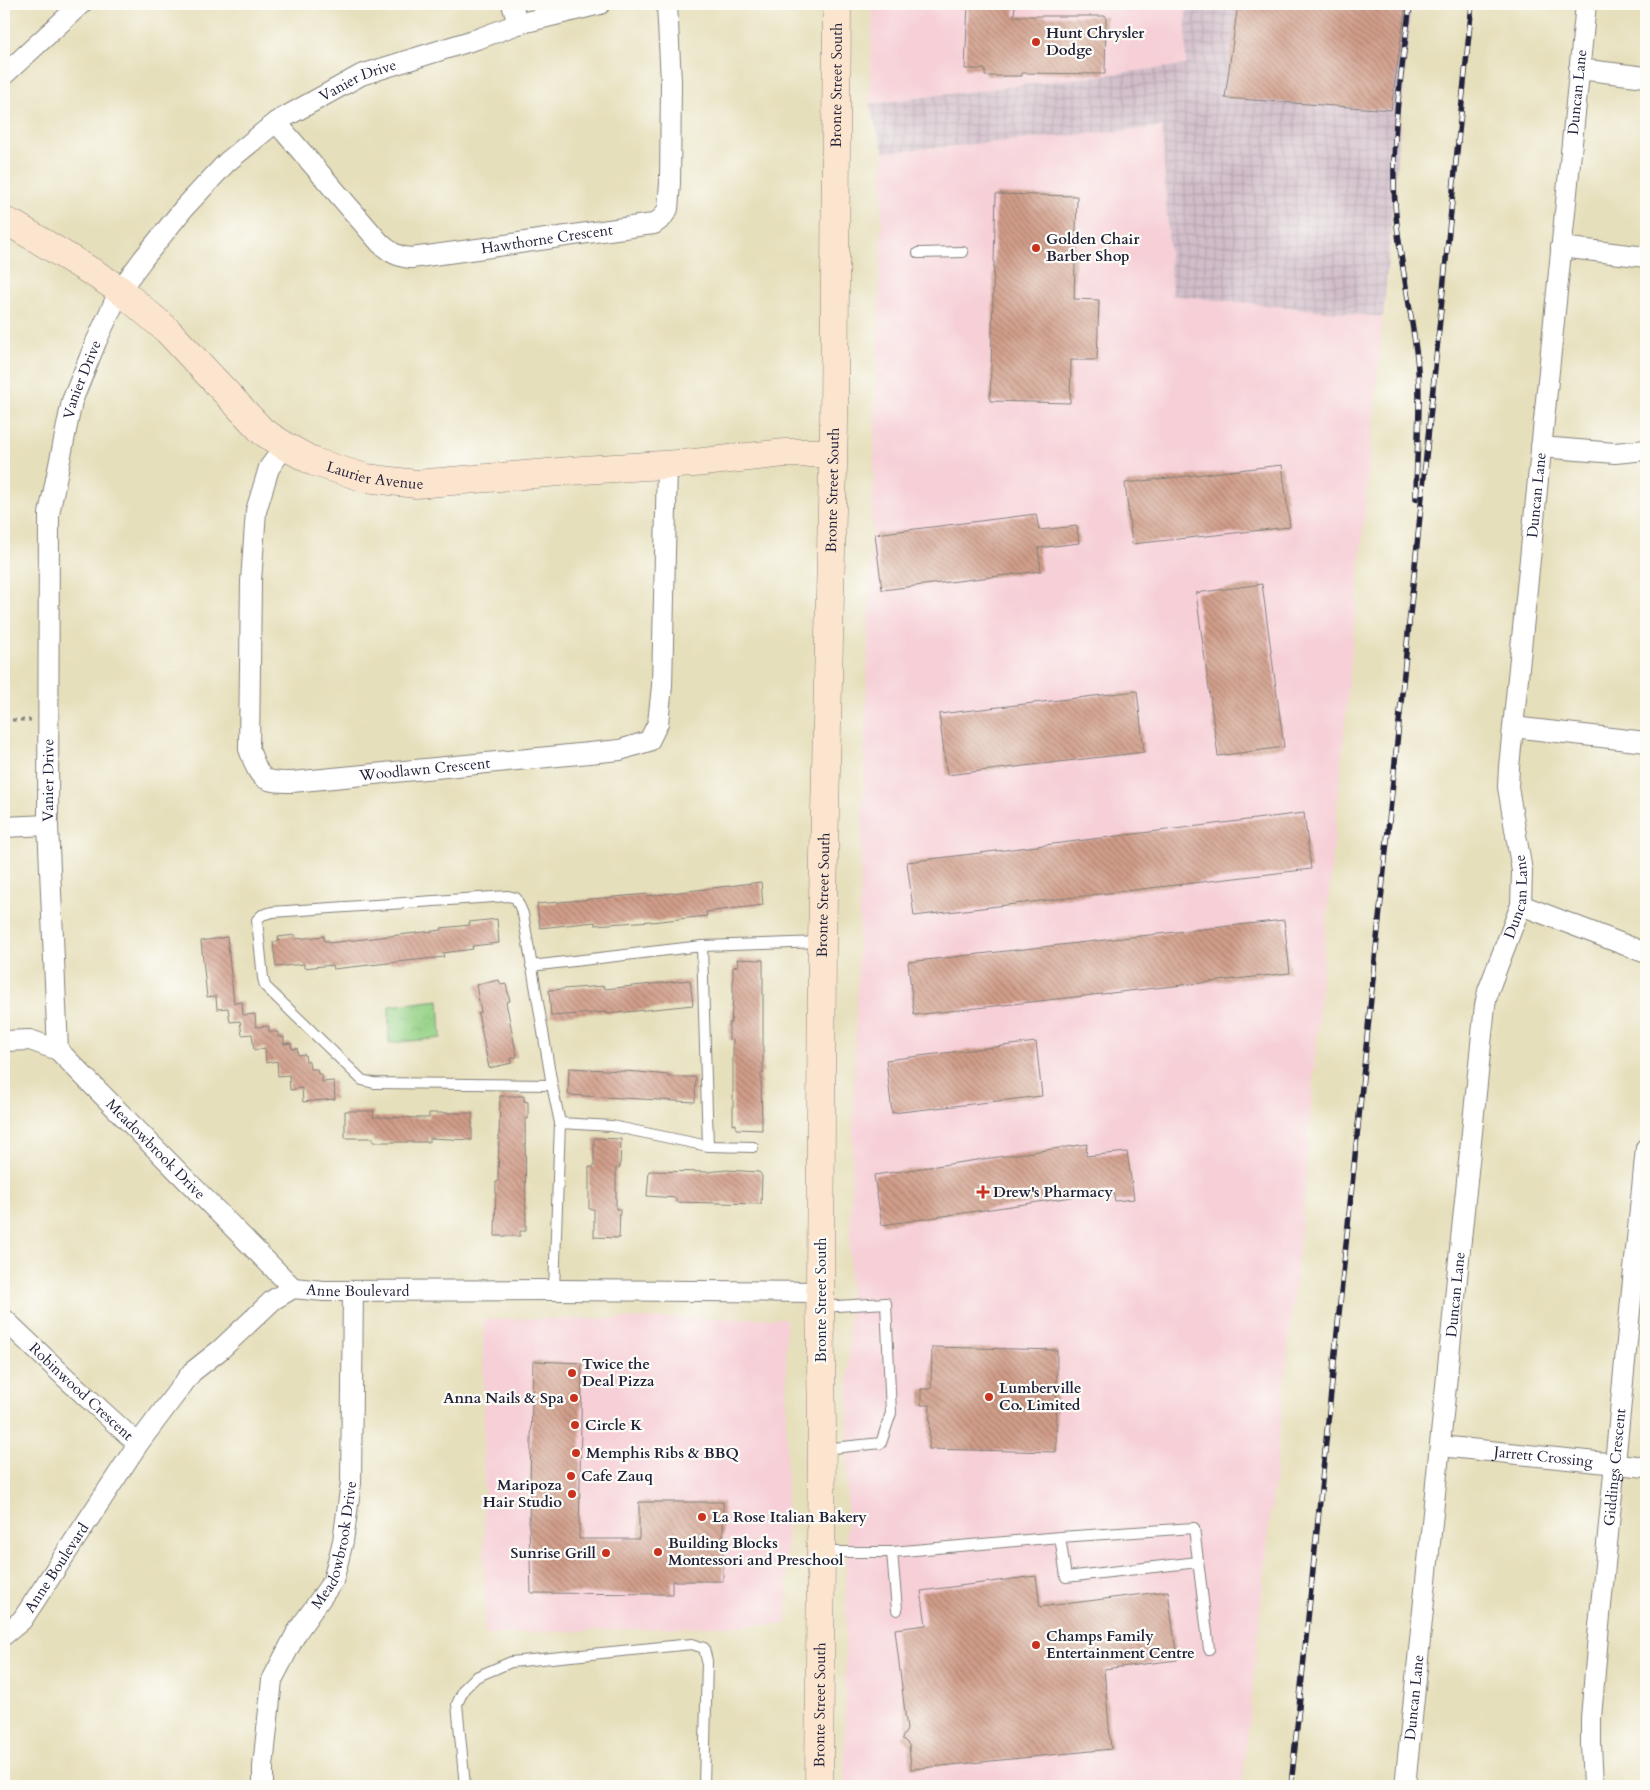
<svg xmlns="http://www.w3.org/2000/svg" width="1650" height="1790" viewBox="0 0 1650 1790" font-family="Cardo,serif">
	<defs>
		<pattern id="industrial-grid" width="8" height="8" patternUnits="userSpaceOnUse" patternTransform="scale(1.25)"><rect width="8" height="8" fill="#d1bdc9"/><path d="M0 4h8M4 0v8" fill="none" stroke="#b3a2ae"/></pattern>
		<pattern id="park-crowns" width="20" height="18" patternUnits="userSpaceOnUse" patternTransform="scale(1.25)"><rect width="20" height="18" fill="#97d388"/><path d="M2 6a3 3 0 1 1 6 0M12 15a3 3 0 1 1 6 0" fill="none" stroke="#82b576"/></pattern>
		<pattern id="building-back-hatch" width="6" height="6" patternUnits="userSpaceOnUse" patternTransform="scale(1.25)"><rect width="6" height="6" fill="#d19d89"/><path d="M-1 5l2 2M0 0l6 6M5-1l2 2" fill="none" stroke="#a98071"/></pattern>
	</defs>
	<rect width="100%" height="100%" fill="#fdfcf7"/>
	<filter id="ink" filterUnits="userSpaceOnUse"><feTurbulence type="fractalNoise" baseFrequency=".02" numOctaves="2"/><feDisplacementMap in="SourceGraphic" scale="10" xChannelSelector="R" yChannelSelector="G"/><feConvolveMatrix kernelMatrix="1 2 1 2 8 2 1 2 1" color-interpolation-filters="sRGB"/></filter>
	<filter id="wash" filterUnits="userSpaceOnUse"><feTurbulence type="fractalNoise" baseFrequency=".0096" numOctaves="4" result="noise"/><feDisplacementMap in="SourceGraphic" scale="20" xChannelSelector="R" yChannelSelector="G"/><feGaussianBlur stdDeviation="1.12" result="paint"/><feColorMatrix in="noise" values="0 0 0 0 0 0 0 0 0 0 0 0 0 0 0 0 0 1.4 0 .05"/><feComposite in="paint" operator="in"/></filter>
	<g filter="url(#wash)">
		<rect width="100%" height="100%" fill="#e6dfbb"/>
		<path fill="#f6cfd7" d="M873,4H1186L1187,65L869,104Z
			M1162,127L1172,295L1383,317L1321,981L1304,1199L1242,1786H844L850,1246L855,1049L884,152Z
			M786,1318L787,1624L485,1634L483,1319Z"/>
		<path fill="url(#industrial-grid)" d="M1186,4H1411L1383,317L1172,295L1162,127L884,152L869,104L1186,65Z"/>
		<path fill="url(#park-crowns)" stroke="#5c7a62" d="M439,1000L441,1038L389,1043V1006Z"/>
		<g id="blocks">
			<path fill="url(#building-back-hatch)" d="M968,4H1015L1014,16H1106L1105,74L1022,73V76H985V69H965Z
				M1238,4H1406L1391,110L1225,98Z
				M996,194L1077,196L1074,299L1099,300L1097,360H1071L1070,403L990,401Z
				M1282,465L1290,527L1132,544L1125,483Z
				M1036,514L1039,530L1077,526L1079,543L1038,548L1041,571L882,590L875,534Z
				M1262,584L1284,747L1218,756L1196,593Z
				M1137,691L1144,752L947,775L939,714Z
				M1304,813L1311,869L914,916L907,862Z
				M761,882L763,905L706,912L707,916L651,922V921L595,925V922L540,928L537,904L648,894V896Z
				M497,919L499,943L472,946L473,949L443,953L444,957L333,969L332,965L304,968V964L276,967L273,942L279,941L278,937L295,935L296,939L324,936V941H329V943L442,930L441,928L470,925L469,922Z
				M1284,920L1290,973L914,1015L908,962Z
				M227,937L234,1003L242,1002L243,1015L255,1014L256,1027L269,1026V1032H278V1037H284V1044L291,1043L292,1049L297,1048L298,1055L305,1054L306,1061H309L310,1069H317L318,1074H322V1082L334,1081L335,1099L303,1102L302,1088L290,1090L289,1075L278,1076L277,1061L266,1063L265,1048L254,1050L252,1034L242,1035L240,1021L230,1022L228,1008L217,1009L216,996L207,997L201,941Z
				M737,959L763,960V1073H761L762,1130L736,1129V1124L733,1125V1039L729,1040V1023H731L733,996V967L738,966Z
				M499,980L501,985L506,984L510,1001L506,1002L517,1057L511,1058L512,1063L489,1068L478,1013L481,1012L476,985Z
				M690,980L693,1005L607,1014V1012L551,1016L549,990L604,986L605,989Z
				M1036,1042L1042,1096L892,1113L886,1060Z
				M569,1068L639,1072L668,1075V1077H696L695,1102L568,1095Z
				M500,1096H524V1101L528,1102V1119H525L526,1231H520V1236H495L496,1182H498Z
				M345,1111H374L373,1117L429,1118V1113H472V1140L429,1138V1142H373V1138H345Z
				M594,1138L621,1139L620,1168H616V1209H620L619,1238L594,1237V1209H589V1167H594Z
				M1087,1144L1086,1156L1127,1152L1134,1199L1115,1201L1113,1191L882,1225L874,1175Z
				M727,1170L759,1172L762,1176L761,1204L676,1202V1198L647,1196L649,1171L707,1172Z
				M932,1347L1057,1350L1056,1452L929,1449L930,1405H921V1389H931Z
				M533,1361L582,1363L579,1539H639V1502H723V1581H672V1594L531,1593L529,1524Z
				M1036,1576L1040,1607L1168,1591L1177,1660L1104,1669L1111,1749L911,1769L909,1745L902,1738L907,1730L895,1629L926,1625L921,1591Z"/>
		</g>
	</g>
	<g filter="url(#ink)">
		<use href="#blocks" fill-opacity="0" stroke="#84807b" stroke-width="1"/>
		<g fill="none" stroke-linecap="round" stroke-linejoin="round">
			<g stroke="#84807b" stroke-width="12">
				<path id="lane" d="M918,253L963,252
					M702,946L708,1146
					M531,966L702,946L821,942
					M552,1085L374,1083L362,1080L265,986L263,978L257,920L262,915L272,912L508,896L516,898L523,914L552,1085L560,1123L554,1290
					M560,1123L612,1126L708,1146L753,1147
					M821,1307L886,1303L891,1413L881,1443L823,1449
					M1060,1537L1066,1577L1198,1562
					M822,1552H892L1060,1537L1194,1528L1209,1649
					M892,1552L897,1610
					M465,1786L457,1704L464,1689L476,1677L511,1662L692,1644L704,1648L707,1661L704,1786"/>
			</g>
			<g stroke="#84807b" stroke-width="22">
				<g id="street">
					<path d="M512,4L518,24"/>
					<path d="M1579,69L1646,77"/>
					<path d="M4,75L81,4"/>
					<path id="s1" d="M276,122L380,243C390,252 397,257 411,258C492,248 573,234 654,224L662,218L668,209L670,183L671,81L667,4"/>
					<path d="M1561,247L1646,257"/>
					<path id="s2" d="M285,446L269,468L256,511L251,581L249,749C260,778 259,782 292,782L620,750L649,741L658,723L662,686L667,465"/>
					<path d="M1541,447L1615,453L1646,450"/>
					<path d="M1513,727L1646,742"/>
					<path d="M4,827L48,825"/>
					<path d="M1521,905L1646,953"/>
					<path id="s3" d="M4,1041L30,1040L58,1050L293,1288"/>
					<path id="s4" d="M58,1050L48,825L49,514L72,401L96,342L120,290L143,259L184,208L227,162L276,122L361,75L480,38L518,24L600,4"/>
					<path id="s5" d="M4,1319L67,1379L138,1444"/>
					<path id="s6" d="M1440,1446L1646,1467"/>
					<path id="s7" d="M4,1635L22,1620L138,1444L192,1372L220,1350L273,1300L293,1288L324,1291L554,1290L820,1292"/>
					<path id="s8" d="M263,1786V1767L272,1680L297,1632L333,1581L343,1541L351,1483L353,1291"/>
					<path id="s9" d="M1405,1786L1485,1005L1488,991L1521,905L1522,871L1508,787L1509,767L1586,4"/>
					<path id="s10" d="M1593,1786L1591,1743V1718L1598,1636L1646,1148"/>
				</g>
			</g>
			<g stroke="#84807b" stroke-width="29">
				<g id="secondary">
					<path id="s11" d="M4,221L14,225L97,275L120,290L167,330L262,431L285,446L314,462L366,478L416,484L583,470L694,463L785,453H832"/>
					<path id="s12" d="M819,1786L822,1429L820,1292L822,942L834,422L837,4"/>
				</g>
			</g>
			<path stroke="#84807b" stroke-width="3" stroke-dasharray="4 4" stroke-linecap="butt" d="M4,720H31"/>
			<use href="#lane" stroke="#fff" stroke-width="10"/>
			<use href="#street" stroke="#fff" stroke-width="20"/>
			<use href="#secondary" stroke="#fce5cf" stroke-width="28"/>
			<g stroke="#22223b" stroke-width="5.5">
				<path id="rail" d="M1410,4C1403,62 1393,122 1394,181C1395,241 1410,299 1417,358C1422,405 1416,452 1416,499
					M1291,1786L1472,4"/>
			</g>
			<use href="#rail" stroke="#fdfcf7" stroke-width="4" stroke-dasharray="11" stroke-linecap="butt"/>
		</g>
	</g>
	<g fill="#c8321e" stroke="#fdfcf7" stroke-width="2">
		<circle cx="1036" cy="42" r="5"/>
		<circle cx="1036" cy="248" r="5"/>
		<path d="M980.5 1184.5h5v5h5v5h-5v5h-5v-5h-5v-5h5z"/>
		<circle cx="572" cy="1373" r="5"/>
		<circle cx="989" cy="1397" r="5"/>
		<circle cx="574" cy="1398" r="5"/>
		<circle cx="575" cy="1425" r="5"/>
		<circle cx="576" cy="1453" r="5"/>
		<circle cx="571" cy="1476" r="5"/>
		<circle cx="572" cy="1494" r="5"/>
		<circle cx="702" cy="1517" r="5"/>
		<circle cx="658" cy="1552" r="5"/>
		<circle cx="606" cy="1553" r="5"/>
		<circle cx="1036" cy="1645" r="5"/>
	</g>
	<g text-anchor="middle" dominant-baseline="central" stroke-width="4.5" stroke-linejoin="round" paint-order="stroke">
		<g font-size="15" font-weight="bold" fill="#22223b" stroke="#fdfcf7" text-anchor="start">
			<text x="1046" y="33">Hunt Chrysler<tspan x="1046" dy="17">Dodge</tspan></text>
			<text x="1046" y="239">Golden Chair<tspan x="1046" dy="17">Barber Shop</tspan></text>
			<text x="993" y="1192">Drew's Pharmacy</text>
			<text x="582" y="1364">Twice the<tspan x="582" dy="17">Deal Pizza</tspan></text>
			<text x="999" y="1388">Lumberville<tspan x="999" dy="17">Co. Limited</tspan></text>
			<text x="564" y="1398" text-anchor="end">Anna Nails &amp; Spa</text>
			<text x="585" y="1425">Circle K</text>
			<text x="586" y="1453">Memphis Ribs &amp; BBQ</text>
			<text x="581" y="1476">Cafe Zauq</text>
			<text x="562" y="1485" text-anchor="end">Maripoza<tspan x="562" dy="17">Hair Studio</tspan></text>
			<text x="712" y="1517">La Rose Italian Bakery</text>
			<text x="668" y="1543">Building Blocks<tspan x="668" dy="17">Montessori and Preschool</tspan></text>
			<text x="596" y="1553" text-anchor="end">Sunrise Grill</text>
			<text x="1046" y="1636">Champs Family<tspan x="1046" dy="17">Entertainment Centre</tspan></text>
		</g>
		<g font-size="15" fill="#22223b" stroke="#fdfcf7">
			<text stroke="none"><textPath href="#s4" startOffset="1095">Vanier Drive</textPath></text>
			<text stroke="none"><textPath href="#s12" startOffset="1701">Bronte Street South</textPath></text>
			<text stroke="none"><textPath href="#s9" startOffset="1709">Duncan Lane</textPath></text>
			<text stroke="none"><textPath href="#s1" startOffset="332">Hawthorne Crescent</textPath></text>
			<text stroke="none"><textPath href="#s4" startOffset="675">Vanier Drive</textPath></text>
			<text stroke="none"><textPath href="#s11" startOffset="459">Laurier Avenue</textPath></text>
			<text stroke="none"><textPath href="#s12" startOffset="1296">Bronte Street South</textPath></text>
			<text stroke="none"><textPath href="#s9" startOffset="1304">Duncan Lane</textPath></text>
			<text stroke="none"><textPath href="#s2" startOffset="505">Woodlawn Crescent</textPath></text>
			<text stroke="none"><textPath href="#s4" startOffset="270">Vanier Drive</textPath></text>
			<text stroke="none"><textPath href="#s12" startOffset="891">Bronte Street South</textPath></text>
			<text stroke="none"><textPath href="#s9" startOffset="899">Duncan Lane</textPath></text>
			<text stroke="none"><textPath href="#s3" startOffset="195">Meadowbrook Drive</textPath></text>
			<text stroke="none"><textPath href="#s7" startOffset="521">Anne Boulevard</textPath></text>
			<text stroke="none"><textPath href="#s9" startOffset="494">Duncan Lane</textPath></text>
			<text transform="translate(821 1300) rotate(-90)">Bronte Street South</text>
			<text stroke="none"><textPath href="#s5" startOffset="106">Robinwood Crescent</textPath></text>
			<text stroke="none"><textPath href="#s6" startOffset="104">Jarrett Crossing</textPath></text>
			<text stroke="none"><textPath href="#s10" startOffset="320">Giddings Crescent</textPath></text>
			<text stroke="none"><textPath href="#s8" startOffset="258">Meadowbrook Drive</textPath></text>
			<text stroke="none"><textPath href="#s7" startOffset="86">Anne Boulevard</textPath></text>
			<text stroke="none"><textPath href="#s9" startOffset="89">Duncan Lane</textPath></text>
			<text stroke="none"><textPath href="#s12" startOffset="81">Bronte Street South</textPath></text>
		</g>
	</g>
	<rect width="1650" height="1790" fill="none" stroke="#fdfcf7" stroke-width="20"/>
</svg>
